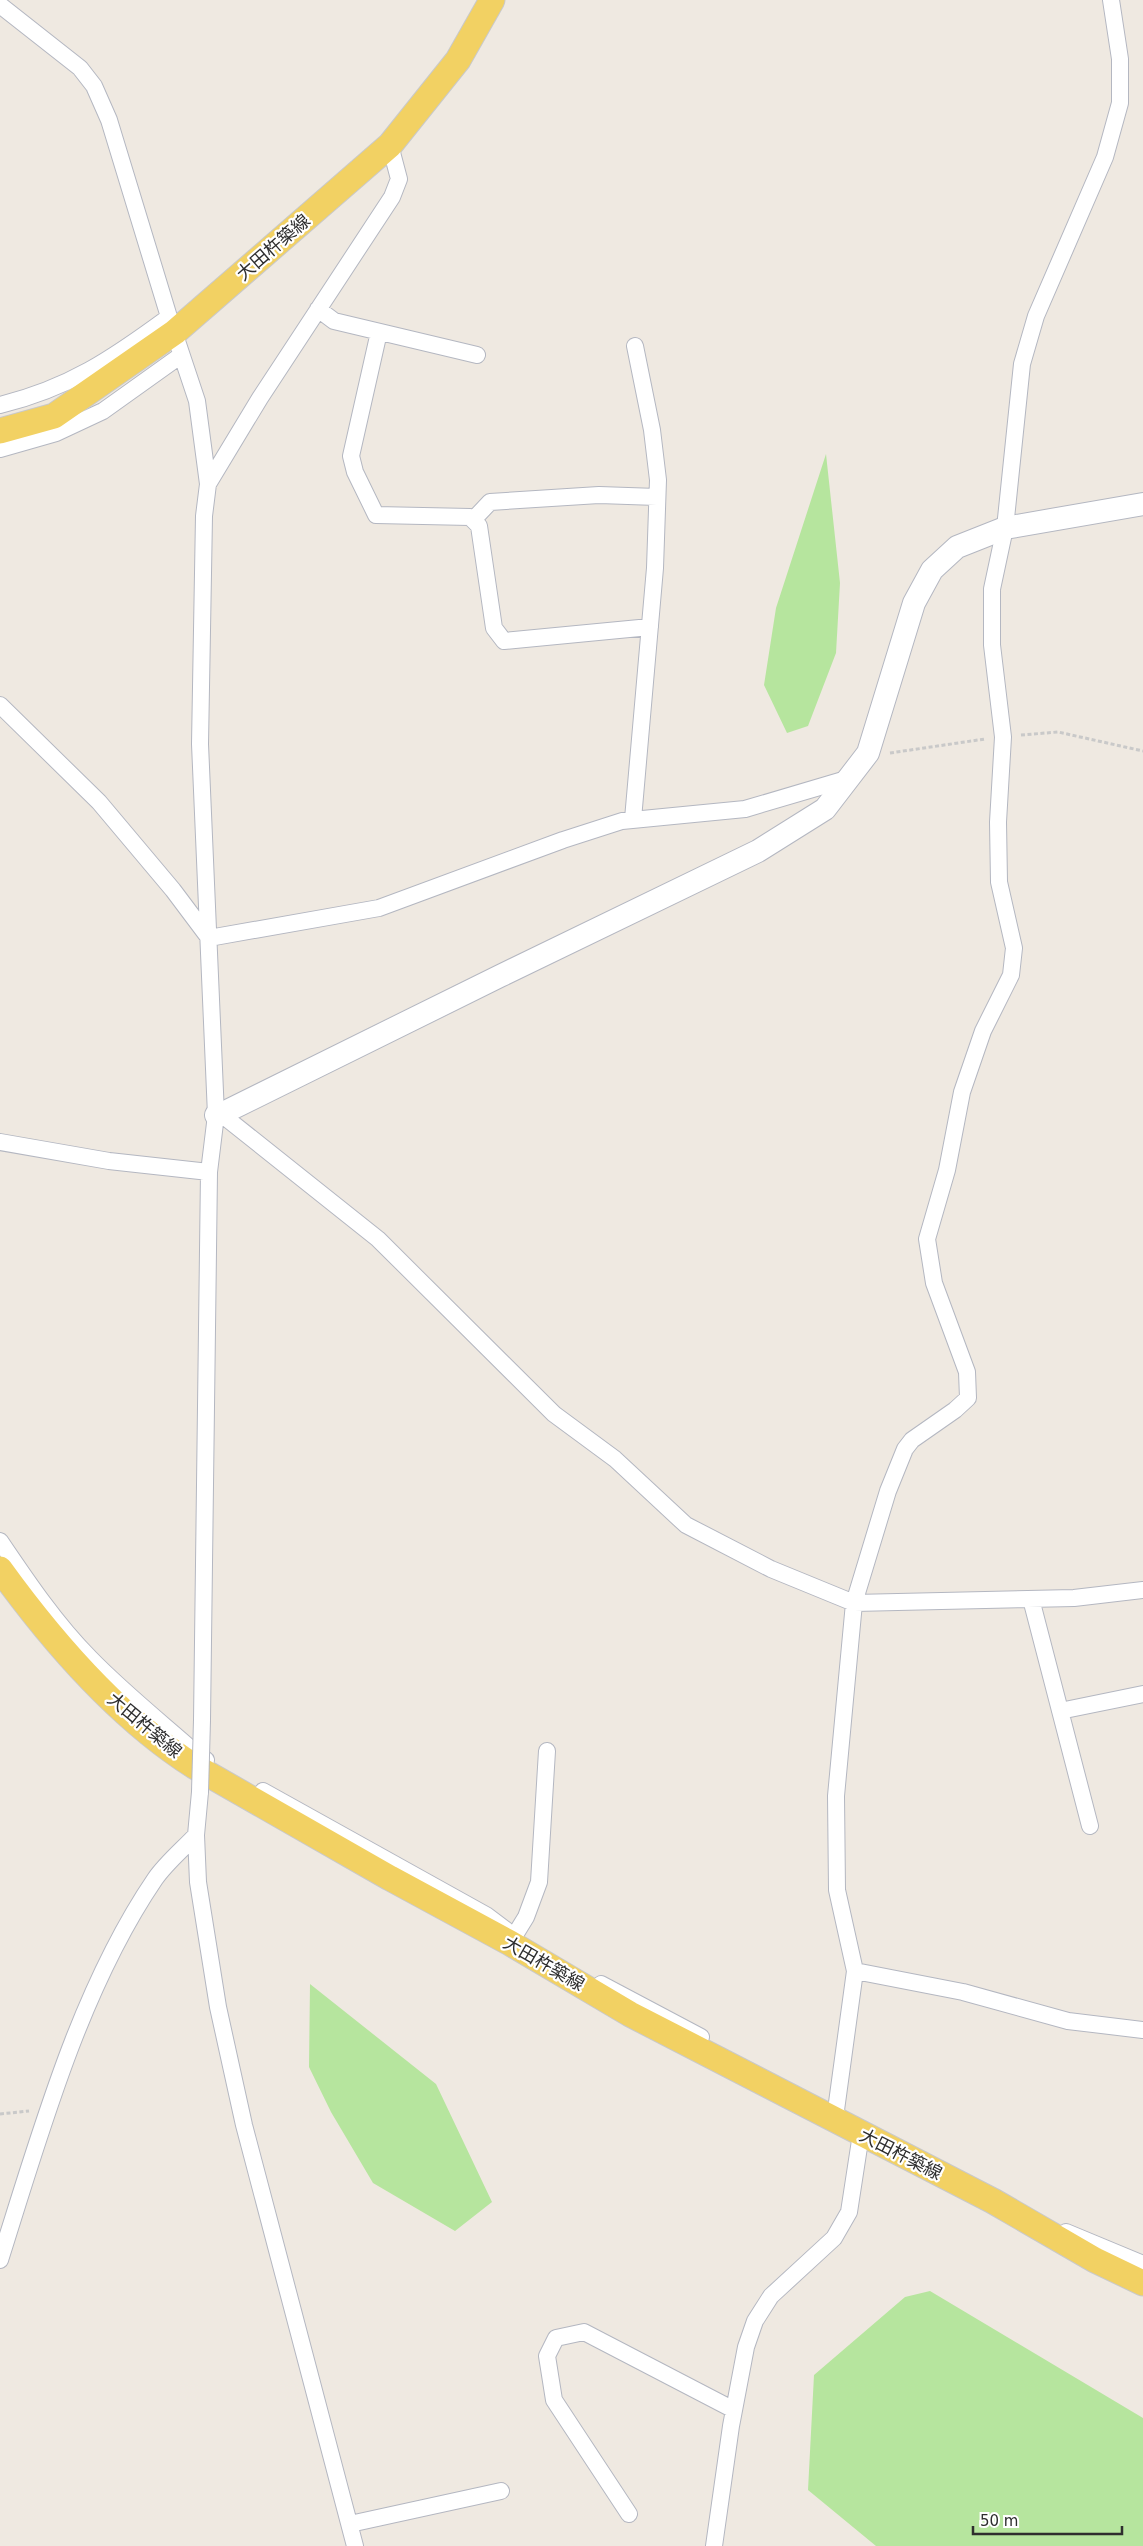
<svg xmlns="http://www.w3.org/2000/svg" width="1143" height="2546" viewBox="0 0 1143 2546" font-family="'DejaVu Sans','Noto Sans JP',sans-serif">
	<rect width="100%" height="100%" fill="#efe9e1"/>
	<path fill="#b6e59e" d="M826,454L840,583L836,653L808,726L787,733L764,685L776,608Z
		M310,1984L436,2084L492,2202L455,2231L373,2183L331,2112L309,2067Z
		M930,2291L1143,2418V2546H876L808,2490L814,2375L905,2297Z"/>
	<g fill="none" stroke-linecap="round" stroke-linejoin="round">
		<g stroke="#b4b7c1" stroke-width="18">
			<path id="street" d="M0,5L80,68L94,86L109,120L169,317L197,401L208,484L204,516L200,744L216,1115L209,1172L202,1720
				M318,309L334,321L477,355
				M379,332L351,456L355,472L376,515L470,517L479,526L494,628L504,641L650,627
				M0,405C69,388 112,359 169,317
				M0,449L56,433L103,411L180,356
				M208,484L260,398L392,197L399,179L390,145
				M473,520L490,502L599,495L657,497
				M0,705L99,802L173,890L209,938
				M633,819L655,568L658,480L652,430L635,346
				M209,938L379,908L563,840L622,821L745,809L850,778
				M221,1114L378,1239L554,1414L615,1459L686,1525L771,1569L854,1603L1074,1598L1143,1590
				M0,1142L109,1161L209,1172
				M0,1541C27,1581 56,1624 90,1658C124,1693 162,1723 198,1755L206,1760
				M1031,1599L1090,1826
				M1060,1711L1143,1694
				M263,1791L486,1915L506,1930
				M200,1792L196,1835L198,1882L218,2007L244,2125L355,2546
				M510,1943L526,1917L539,1882L547,1751
				M855,1971L963,1992L1068,2021L1143,2030
				M601,1984L701,2037
				M839,2121L836,2110L855,1971L837,1890L836,1796L854,1603L888,1491L905,1449L912,1440L955,1410L968,1398L967,1372L934,1283L927,1239L947,1170L962,1092L983,1031L1011,975L1014,948L999,882L998,822L1003,737L992,645V589L1005,528L1022,364L1036,316L1105,157L1120,103V59L1111,0
				M1066,2232L1143,2264
				M0,2260C40,2134 80,1989 155,1879C166,1863 183,1849 196,1835
				M629,2514L554,2400L547,2356L556,2338L584,2332L734,2410
				M350,2524L501,2491
				M714,2546L731,2426L746,2347L755,2321L771,2296L834,2238L849,2212L861,2134"/>
		</g>
		<g stroke="#b4b7c1" stroke-width="24">
			<path id="secondary" d="M216,1115L221,1114L500,976L758,851L825,809L868,753L914,603L932,570L957,547L1005,528L1143,504"/>
		</g>
		<g stroke="#c9c9c9" stroke-width="27">
			<path id="primary" d="M0,431L54,416L175,332L390,145L458,60L492,0
				M0,1569C52,1641 119,1718 194,1766L390,1878L510,1943L630,2014L993,2201L1095,2260L1143,2283"/>
		</g>
		<path stroke="#c9c9c9" stroke-width="3" stroke-dasharray="4 2.5" stroke-linecap="butt" d="M1021,735L1058,732L1143,751
			M890,753L985,739
			M0,2114L29,2111"/>
		<use href="#street" stroke="#fff" stroke-width="16"/>
		<use href="#secondary" stroke="#fff" stroke-width="22"/>
		<use href="#primary" stroke="#f2d163" stroke-width="25"/>
		<g stroke="#b4b7c1" stroke-width="18" stroke-linecap="butt">
			<path id="street-bridge" d="M200,1792L202,1720"/>
		</g>
		<use href="#street-bridge" stroke="#fff" stroke-width="16"/>
	</g>
	<g text-anchor="middle" dominant-baseline="central" stroke-width="4.5" stroke-linejoin="round" paint-order="stroke">
		<g font-size="18" fill="#2e2e2e" stroke="#fff">
			<text transform="translate(273 247) rotate(-41)">大田杵築線</text>
			<text transform="translate(145 1725) rotate(40)">大田杵築線</text>
			<text transform="translate(544 1963) rotate(30)">大田杵築線</text>
			<text transform="translate(901 2154) rotate(27)">大田杵築線</text>
		</g>
	</g>
	<path d="M973 2526v8h149v-8" fill="none" stroke="#2e2e2e" stroke-width="2.5"/>
	<text x="980" y="2526" font-size="15" fill="#2e2e2e" stroke="#ffffff" stroke-width="4" paint-order="stroke">50 m</text>
</svg>
